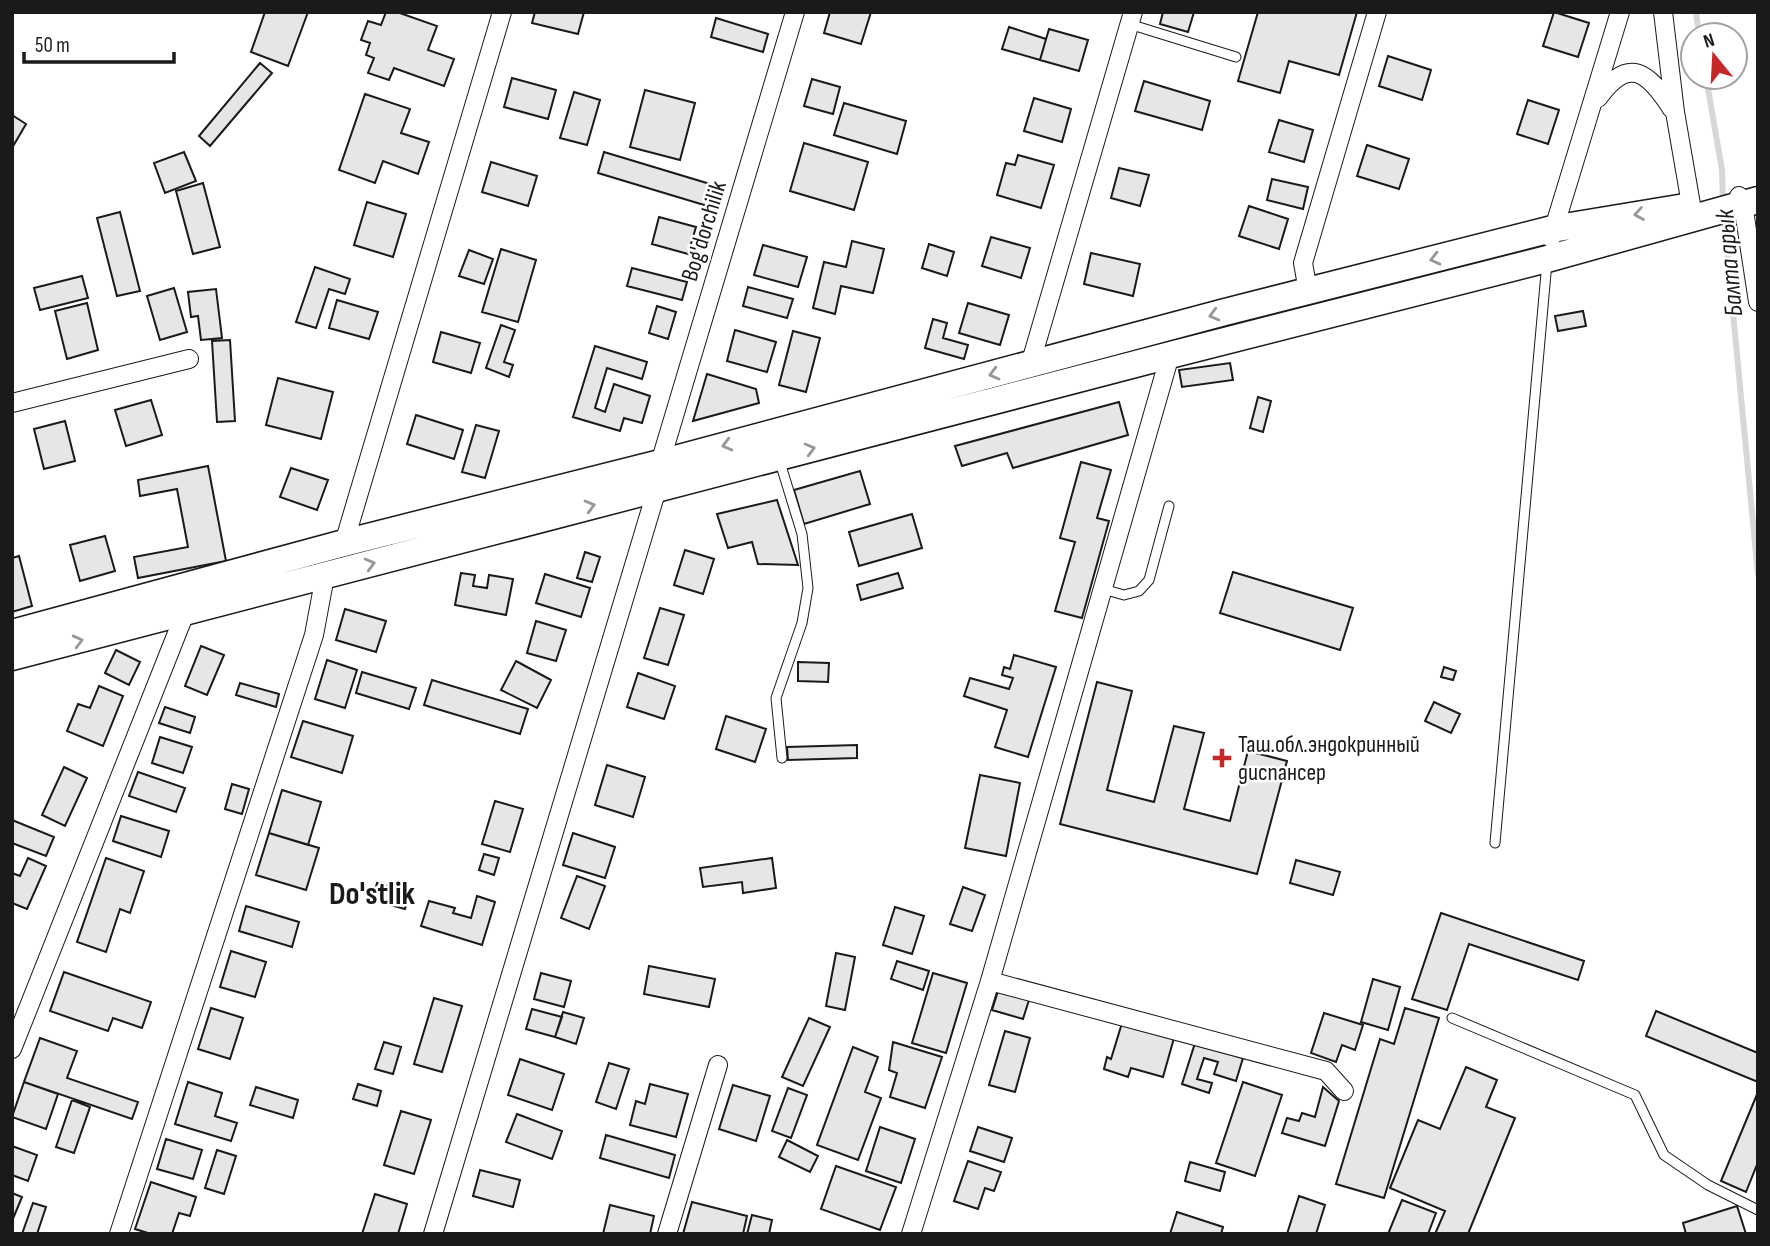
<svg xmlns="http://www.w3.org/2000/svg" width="1770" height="1246" viewBox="0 0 1770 1246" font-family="'Sofia Sans Condensed',sans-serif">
	<rect width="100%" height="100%" fill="#fff"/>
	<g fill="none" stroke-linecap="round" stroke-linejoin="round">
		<path stroke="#d7d7d7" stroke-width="6" d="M1696,12L1699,35
			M1706,77L1722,170L1723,203
			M1724,218L1758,575"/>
	</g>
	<path fill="#e6e6e6" stroke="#1a1a1a" stroke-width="2" d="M265,12H308L288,66L251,52Z
		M386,12H397L437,26L428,50L454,59L444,86L394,68L389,80L368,73L374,58L366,55L370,43L361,40L368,21L381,25Z
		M535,12H584L578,34L532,23Z
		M830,12H871L861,44L824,33Z
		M1163,12H1194L1188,32L1160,24Z
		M1258,12H1357L1339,75L1289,61L1280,93L1238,81Z
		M1554,12L1589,23L1578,57L1543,46Z
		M716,18L768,34L763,52L711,37Z
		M1009,27L1046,39L1040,60L1002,49Z
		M1049,29L1088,40L1079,71L1040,60Z
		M1388,56L1431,70L1422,100L1379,86Z
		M260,63L272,73L210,146L199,136Z
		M512,78L556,90L548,119L504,107Z
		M812,79L840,87L833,114L804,106Z
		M1144,81L1210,101L1202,130L1135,111Z
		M645,90L695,103L680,160L630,147Z
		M574,92L600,100L587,145L560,138Z
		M365,94L410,109L401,133L429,142L418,174L383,161L375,183L339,170Z
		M1034,98L1071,109L1062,142L1024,131Z
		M1528,100L1559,110L1548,144L1517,134Z
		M844,103L906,121L897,154L834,135Z
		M12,115L26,124L12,148Z
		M1279,120L1313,130L1304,162L1269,152Z
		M804,143L868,162L854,210L790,191Z
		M1367,145L1409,159L1399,189L1357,176Z
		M184,152L196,181L165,193L154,163Z
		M604,152L720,187L714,208L598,173Z
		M1018,155L1054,165L1041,208L997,195L1006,163L1015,165Z
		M491,162L537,176L528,206L482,192Z
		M1119,168L1149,175L1140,206L1111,198Z
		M1272,179L1308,187L1303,209L1267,200Z
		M203,183L220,247L193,254L176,191Z
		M367,202L406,214L393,257L354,245Z
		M1249,206L1288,219L1279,249L1239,236Z
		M120,212L140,291L117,296L97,218Z
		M659,217L696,227L688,254L652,244Z
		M991,237L1030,248L1021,278L982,266Z
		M852,241L884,249L873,293L841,286L835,314L813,308L824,262L846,267Z
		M929,244L954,252L947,276L922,268Z
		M763,245L807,257L798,287L754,275Z
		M501,249L536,260L518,322L482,312Z
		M469,250L493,259L484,284L459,276Z
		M1091,253L1140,264L1133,296L1084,284Z
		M315,267L350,279L345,294L329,289L316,328L296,322Z
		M632,268L687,282L682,300L627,286Z
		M82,276L88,298L40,310L34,288Z
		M748,287L793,299L787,318L743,306Z
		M174,288L187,332L160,340L147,296Z
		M216,289L222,338L201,340L198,316L191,317L188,292Z
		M337,300L378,312L369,339L329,328Z
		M87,303L98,350L67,359L55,311Z
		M968,303L1009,315L1000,345L959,333Z
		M657,306L676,312L668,339L649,333Z
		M1583,311L1586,326L1558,331L1555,316Z
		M933,319L947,323L943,338L968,345L964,359L925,348Z
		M501,325L515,330L504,362L513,365L509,377L486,368Z
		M735,330L776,342L767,372L727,361Z
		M793,331L820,338L806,392L779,385Z
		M441,332L480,343L471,373L433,362Z
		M230,340L235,421L217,422L212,341Z
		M595,346L647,362L642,379L607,368L595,408L605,412L614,384L650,396L642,423L624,418L620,431L573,417Z
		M1230,363L1233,380L1182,387L1179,370Z
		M707,374L756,389L759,403L693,421Z
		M278,378L333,392L321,439L266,425Z
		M1258,397L1271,401L1263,432L1250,428Z
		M151,400L162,435L126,446L115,410Z
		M1119,402L1128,435L1013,468L1007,453L962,466L955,446Z
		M416,415L463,430L454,459L407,444Z
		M65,421L75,461L44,469L34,429Z
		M476,425L499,431L485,478L462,472Z
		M1081,462L1111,470L1097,518L1109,521L1082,618L1055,611L1075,542L1060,538Z
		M208,466L226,561L138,578L134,557L188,547L177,489L140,496L138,480Z
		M291,468L328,480L317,510L280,497Z
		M860,471L870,504L804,524L794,490Z
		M777,500L798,565L758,564L752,542L728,548L717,514Z
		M912,514L922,548L859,566L849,532Z
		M105,536L115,571L80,581L70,545Z
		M685,550L714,559L703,594L674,585Z
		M585,552L600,557L592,582L577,578Z
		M19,556L32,606L12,612V558Z
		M1233,572L1353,608L1340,650L1220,613Z
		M461,573L475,575L473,586L487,588L489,575L513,579L506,615L455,605Z
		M898,573L903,588L861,600L857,585Z
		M545,574L590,588L581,617L536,603Z
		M660,608L684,615L668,665L644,658Z
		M345,609L386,621L376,652L336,640Z
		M536,621L566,630L556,661L527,653Z
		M201,646L224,655L207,695L185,686Z
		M116,650L140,662L129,685L105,673Z
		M1014,655L1056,667L1028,757L995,747L1007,710L964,696L970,678L1009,689L1013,678L1002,675L1004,667L1010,669Z
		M327,660L357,670L345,708L315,699Z
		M516,661L551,680L537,708L501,690Z
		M798,662L829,663L828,682L798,681Z
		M1444,667L1456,671L1453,680L1441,677Z
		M362,672L416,688L409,709L356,693Z
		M638,673L675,686L664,719L627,707Z
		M432,680L528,709L520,734L424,705Z
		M1097,682L1132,691L1107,790L1154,802L1174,726L1204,733L1184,809L1230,821L1248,751L1287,761L1257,874L1060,824Z
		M240,683L279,694L276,707L236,695Z
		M99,686L123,696L103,746L67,731L78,704L90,708Z
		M1434,702L1460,714L1451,733L1425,721Z
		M165,707L195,717L190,733L159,723Z
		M726,716L766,729L755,762L716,749Z
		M303,721L353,736L342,773L291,757Z
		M160,737L192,747L183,773L152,763Z
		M857,745V758L788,760L787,747Z
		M607,765L645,777L633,817L595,805Z
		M64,767L87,778L65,826L42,815Z
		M138,772L185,788L176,812L129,796Z
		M980,775L1020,783L1006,856L965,848Z
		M232,784L249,789L242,814L225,809Z
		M282,790L321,802L308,845L269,833Z
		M495,801L523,809L510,852L482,844Z
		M121,816L169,831L161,857L113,841Z
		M12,820L54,837L46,856L12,843Z
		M269,833L319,848L306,890L256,875Z
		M573,833L615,847L605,878L563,865Z
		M484,854L499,858L494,875L479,870Z
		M28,858L46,866L27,909L12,903V873L20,876Z
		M106,858L144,871L130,913L120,909L106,952L77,942Z
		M772,858L776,888L743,893L742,882L703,887L700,868Z
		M1296,860L1340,872L1333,895L1290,883Z
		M577,876L605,886L589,929L561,918Z
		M377,883L410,893L405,909L372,900Z
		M963,887L985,895L972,931L950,924Z
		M477,896L495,902L482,945L421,926L429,901L455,908L453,913L471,918Z
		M246,906L299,922L292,947L239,931Z
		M895,907L924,916L912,954L883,945Z
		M1441,913L1584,961L1578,980L1469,944L1447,1010L1412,999Z
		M231,951L266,962L255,997L220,987Z
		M836,953L855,957L845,1010L826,1006Z
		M897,961L929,971L923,990L891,979Z
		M649,966L715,979L709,1007L644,994Z
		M64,972L151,1002L142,1028L113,1018L108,1031L50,1011Z
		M541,973L571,981L564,1007L534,999Z
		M933,973L967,983L946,1053L912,1043Z
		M1373,979L1400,987L1388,1030L1361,1022Z
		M998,991L1029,1000L1023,1019L992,1010Z
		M434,998L462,1006L442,1072L414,1064Z
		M211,1008L243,1018L230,1059L198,1049Z
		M1405,1008L1439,1018L1384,1198L1336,1184L1380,1039L1394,1044Z
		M532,1009L562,1017L555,1037L526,1029Z
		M1656,1011L1758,1053V1082L1646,1036Z
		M563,1012L584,1018L576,1044L555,1037Z
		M1324,1013L1363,1025L1355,1050L1342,1045L1336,1062L1311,1053Z
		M809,1018L830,1027L803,1086L782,1077Z
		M1122,1023L1174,1038L1163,1077L1131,1068L1128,1077L1104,1069L1107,1057L1111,1059Z
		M1005,1031L1030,1038L1015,1092L989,1085Z
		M40,1038L77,1051L67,1078L138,1102L132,1119L24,1082Z
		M384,1042L401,1047L393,1074L375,1069Z
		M893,1042L942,1057L925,1108L890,1097L897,1073L889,1070Z
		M1195,1043L1243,1058L1236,1081L1214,1074L1218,1062L1204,1058L1197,1079L1212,1083L1209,1093L1182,1084Z
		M853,1047L878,1057L865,1092L881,1098L858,1160L817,1145Z
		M520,1059L564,1074L552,1110L508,1095Z
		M609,1063L629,1069L616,1109L596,1102Z
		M1466,1067L1497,1080L1486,1107L1515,1118L1468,1234H1435L1445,1211L1390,1188L1418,1120L1440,1129Z
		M24,1082L58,1094L46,1129L12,1117Z
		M188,1082L222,1093L215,1116L237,1123L231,1141L175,1124Z
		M1243,1082L1282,1095L1255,1176L1216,1163Z
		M358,1084L381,1091L377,1106L353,1099Z
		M650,1084L688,1094L676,1137L630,1125L636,1101L645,1104Z
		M733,1085L770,1096L756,1141L719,1129Z
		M256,1087L298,1100L293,1118L250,1105Z
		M1323,1087L1339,1101L1325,1146L1282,1133L1287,1118L1299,1121L1302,1113L1315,1117Z
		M788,1088L807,1095L791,1138L772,1131Z
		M1758,1092V1162L1746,1192L1721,1181Z
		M72,1100L90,1107L74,1153L56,1147Z
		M401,1111L431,1120L414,1174L384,1165Z
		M517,1114L562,1131L552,1159L506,1142Z
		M880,1127L915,1139L901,1183L866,1171Z
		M978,1127L1012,1138L1004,1162L970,1151Z
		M606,1135L675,1155L669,1178L600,1158Z
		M166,1139L202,1150L193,1179L157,1169Z
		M787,1140L818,1156L810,1172L779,1157Z
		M12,1146L37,1155L28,1181L12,1175Z
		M217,1150L236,1156L224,1194L205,1188Z
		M968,1161L1001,1172L994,1191L985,1188L978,1209L954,1201Z
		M1190,1162L1225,1172L1220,1191L1185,1181Z
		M836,1166L896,1187L880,1230L821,1209Z
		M480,1170L520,1180L513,1207L473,1196Z
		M151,1182L196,1197L190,1216L179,1213L172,1234H151L135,1229Z
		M12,1193L22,1197L12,1221Z
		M375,1194L407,1204L398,1234H362Z
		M1299,1196L1325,1205L1316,1234H1287Z
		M1402,1200L1436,1213L1428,1234H1388Z
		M692,1202L747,1216L743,1234H683Z
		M33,1203L46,1207L37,1234H22Z
		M610,1205L654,1216L650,1234H603Z
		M1737,1206L1746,1234H1686L1683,1223Z
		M1177,1212L1223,1227L1221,1234H1170Z
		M752,1215L772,1220L769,1234H747Z"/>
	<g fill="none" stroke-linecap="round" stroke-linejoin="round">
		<g stroke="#1a1a1a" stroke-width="11">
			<path id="service" d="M1129,24L1236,57
				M779,459L802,534L808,588L802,623L776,698L782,758
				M1103,589L1124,595L1139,591L1149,580L1169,506
				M1495,843L1547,262
				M1452,1018L1635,1095L1664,1155L1708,1185L1758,1210"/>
		</g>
		<g stroke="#1a1a1a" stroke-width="20">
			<path id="minor" d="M1663,12L1675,112L1693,216
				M1598,98C1629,55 1648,72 1672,109
				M1739,196L1743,204L1758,302
				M1551,238L1620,12
				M1308,291L1303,263L1377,12
				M1030,365L1133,12
				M12,403L189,359
				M660,463L795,12
				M344,543L502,12
				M990,981L1326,1071L1344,1091
				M12,1049L185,613
				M119,1234L314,635L325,576
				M433,1234L657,489
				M667,1234L718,1065
				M911,1234L990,981L1170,355"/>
		</g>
		<g stroke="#1a1a1a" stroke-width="29">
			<path id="secondary" d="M12,633L344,543L660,463L1225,312L1552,229L1685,207
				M12,657L1170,355L1547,259L1758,200"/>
		</g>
		<use href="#service" stroke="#fff" stroke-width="9"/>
		<use href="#minor" stroke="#fff" stroke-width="18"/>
		<use href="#secondary" stroke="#fff" stroke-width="26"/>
	</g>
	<defs><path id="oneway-chevron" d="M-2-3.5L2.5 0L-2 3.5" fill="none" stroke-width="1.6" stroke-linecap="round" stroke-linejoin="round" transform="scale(1.75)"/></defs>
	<g stroke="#989898">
		<use href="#oneway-chevron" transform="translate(1639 214) rotate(171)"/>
		<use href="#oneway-chevron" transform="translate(1435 259) rotate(166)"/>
		<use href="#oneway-chevron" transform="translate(1214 315) rotate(165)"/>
		<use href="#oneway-chevron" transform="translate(994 374) rotate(165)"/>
		<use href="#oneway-chevron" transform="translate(727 445) rotate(165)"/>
		<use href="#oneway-chevron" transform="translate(810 449) rotate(-15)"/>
		<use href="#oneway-chevron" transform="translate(590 506) rotate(-15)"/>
		<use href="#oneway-chevron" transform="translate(370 564) rotate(-15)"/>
		<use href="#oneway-chevron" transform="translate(78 641) rotate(-14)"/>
	</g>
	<path fill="#c62828" stroke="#fff" stroke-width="2.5" d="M1218.5 747.5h7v7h7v7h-7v7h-7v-7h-7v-7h7z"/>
	<g text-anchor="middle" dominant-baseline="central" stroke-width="5" stroke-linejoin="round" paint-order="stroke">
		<g font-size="24" fill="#1a1a1a" stroke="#fff">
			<text transform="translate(704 231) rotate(-73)">Bog'dorchilik</text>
		</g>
		<g font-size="24" fill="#1a1a1a" stroke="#fff" text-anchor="start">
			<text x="1238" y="744">Таш.обл.эндокринный<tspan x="1238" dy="28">диспансер</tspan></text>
		</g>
		<g font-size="26" font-style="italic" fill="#1a1a1a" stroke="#fff">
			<text transform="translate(1730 263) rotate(-95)">Балта арык</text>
		</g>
		<g font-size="32" font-weight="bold" fill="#1a1a1a" stroke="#fff">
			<text x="372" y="894">Do'stlik</text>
		</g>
	</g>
	<rect width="1770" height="1246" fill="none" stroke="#1a1a1a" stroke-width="28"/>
	<g transform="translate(1714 56) rotate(342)"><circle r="33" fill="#ffffff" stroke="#a3a3a3" stroke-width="2"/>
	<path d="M0-5L12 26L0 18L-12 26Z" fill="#c62828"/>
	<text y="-10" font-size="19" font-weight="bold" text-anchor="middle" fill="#1a1a1a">N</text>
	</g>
	<path d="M24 52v10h150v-10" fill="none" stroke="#1a1a1a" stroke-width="3.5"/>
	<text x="35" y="52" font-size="21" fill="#1a1a1a" stroke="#ffffff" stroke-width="5" paint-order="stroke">50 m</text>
</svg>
